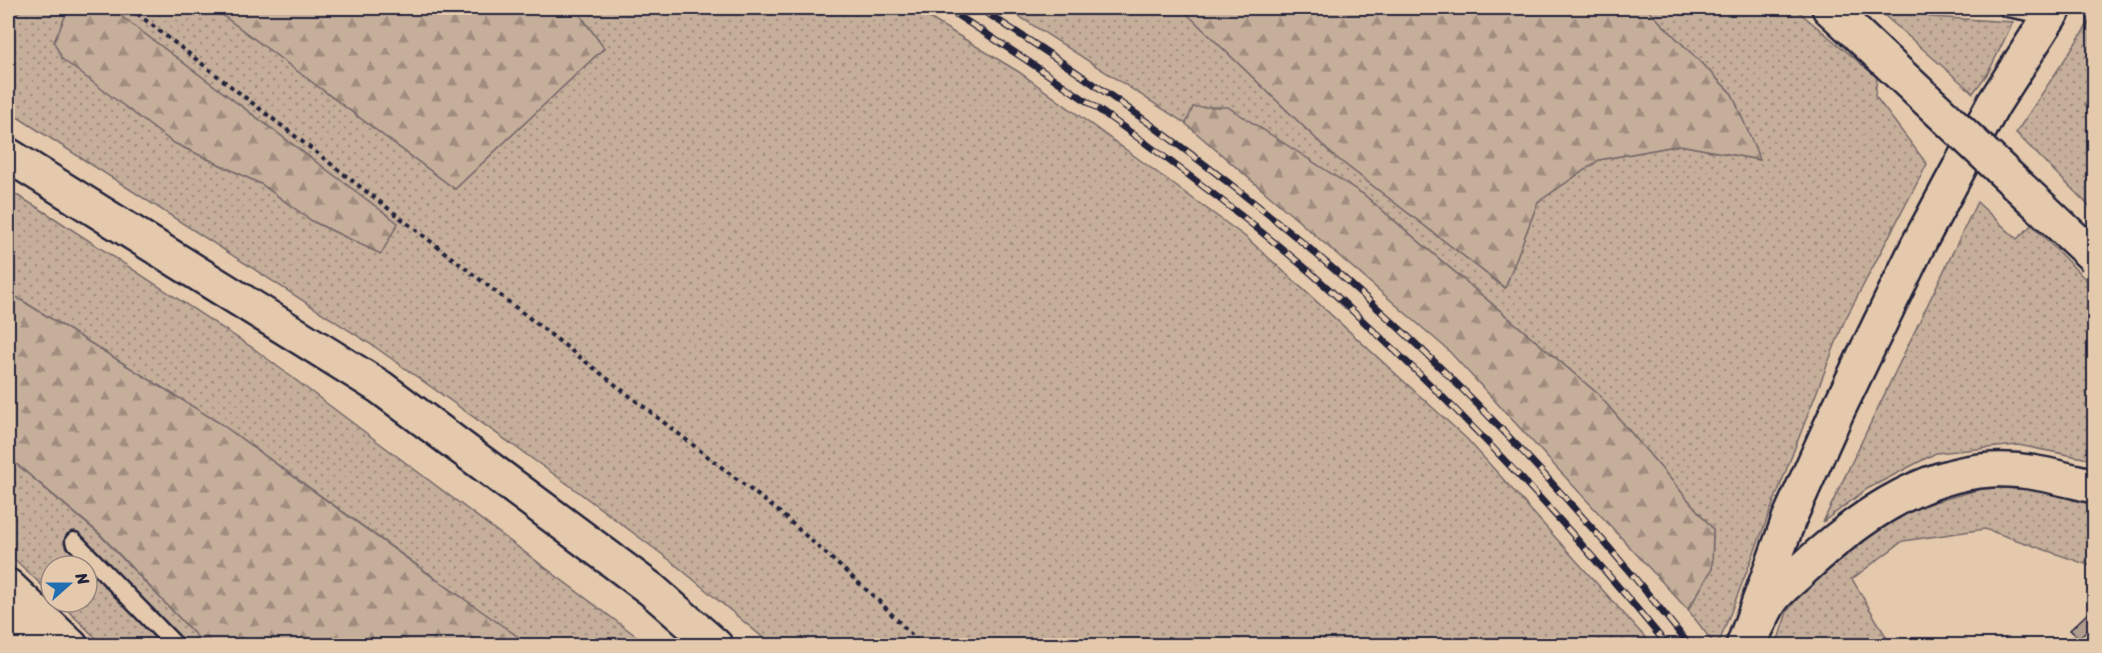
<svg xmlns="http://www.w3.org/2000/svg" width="2102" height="653" viewBox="0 0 2102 653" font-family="Sriracha,sans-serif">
	<defs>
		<pattern id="grass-dots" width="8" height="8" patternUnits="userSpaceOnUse" patternTransform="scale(1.5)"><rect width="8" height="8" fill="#c5ae9a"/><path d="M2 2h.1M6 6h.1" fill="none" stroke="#a08d7f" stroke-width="1.8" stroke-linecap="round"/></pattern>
		<pattern id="forest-firs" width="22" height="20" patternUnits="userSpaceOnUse" patternTransform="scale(1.5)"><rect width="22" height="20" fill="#c5ae9a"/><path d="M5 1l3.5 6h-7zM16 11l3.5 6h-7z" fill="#a08d7f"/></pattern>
	</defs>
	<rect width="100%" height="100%" fill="#e4c9ac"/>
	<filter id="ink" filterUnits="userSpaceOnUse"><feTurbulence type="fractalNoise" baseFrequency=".0167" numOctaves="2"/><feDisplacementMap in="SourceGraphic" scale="12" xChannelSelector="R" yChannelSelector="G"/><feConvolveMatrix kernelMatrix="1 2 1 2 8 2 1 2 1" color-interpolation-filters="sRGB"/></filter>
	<g filter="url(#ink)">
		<path fill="url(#grass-dots)" stroke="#74686a" stroke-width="1.5" d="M24,8H69L54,42L172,142L261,184L312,221L381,254L397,223L110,8H213L455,189L604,48L575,8H913L1019,72L1247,238L1467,439L1652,645H772L671,561L569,485L375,347L8,111V21Z
			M1006,8H1181L1333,155L1505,288L1538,202L1599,160L1680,145L1759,160L1732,94L1646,8H1794L1877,77L1875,96L1927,164L1844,322L1718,645H1715L1688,610L1712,569L1713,529L1598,394L1363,194L1193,107L1186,124Z
			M1876,8H1916L1930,17L2013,22L1988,73L1973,93Z
			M2094,15V87L2085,104L2094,114V211L2016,133Z
			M8,190L45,212L253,348L648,645H528L221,424L8,292Z
			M1977,202L2017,239L2032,225L2094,288V460L2018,445L1936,453L1867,489L1823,522Z
			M8,457L99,534L205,645H103L59,602H87V566H51V594L8,553Z
			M1992,486L2059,489L2094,507V567L1985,529L1903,541L1852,579L1891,645L1776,646L1787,612L1818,572L1859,537L1916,507Z"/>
		<path fill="url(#forest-firs)" stroke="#74686a" stroke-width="1.5" d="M69,8H110L398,223L381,254L312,221L261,184L172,142L62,59L54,42Z
			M213,8H575L604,48L455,189Z
			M1181,8H1646L1732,94L1760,160L1680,145L1599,160L1538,202L1505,288L1333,155Z
			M1193,107H1228L1363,194L1598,394L1713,529L1712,569L1688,610L1447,349L1186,124Z
			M8,292L221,424L424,571L530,645H205L100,534L8,457Z"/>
		<path fill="#b19d8e" stroke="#22223b" stroke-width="1.5" d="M2091,610L2094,614V623L2079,638L2070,630Z
			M2094,630V646H2079Z"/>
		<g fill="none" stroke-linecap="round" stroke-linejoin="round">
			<g stroke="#22223b" stroke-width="21">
				<path id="lane" d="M2007,8L2034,13L2046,19
					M74,541L176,646"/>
			</g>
			<g stroke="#22223b" stroke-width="38">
				<path id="secondary" d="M8,586L71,646
					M8,627L27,646"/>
			</g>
			<g stroke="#22223b" stroke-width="38">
				<path id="primary" d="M1757,627C1762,618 1766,607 1772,599C1780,588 1792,580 1802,570C1853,522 1918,474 1991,470C2027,468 2060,478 2094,486"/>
			</g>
			<g stroke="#22223b" stroke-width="38">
				<path id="highway" d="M1829,8L1854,31
					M8,155L380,387L652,590L716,646
					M1743,646L1789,519L1837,412L1918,245L1993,105L2055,8"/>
			</g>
			<path stroke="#22223b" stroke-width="4" stroke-dasharray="4.5 4.5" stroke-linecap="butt" d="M130,8L778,511L879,601L922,646"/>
			<use href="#lane" stroke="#e4c9ac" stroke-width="16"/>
			<use href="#secondary" stroke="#e4c9ac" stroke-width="33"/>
			<use href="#primary" stroke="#e4c9ac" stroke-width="33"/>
			<use href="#highway" stroke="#e4c9ac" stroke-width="33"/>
			<g stroke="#22223b" stroke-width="7">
				<path id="rail" d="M946,8C1071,87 1191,172 1304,267C1329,288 1352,311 1376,333C1481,430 1577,535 1668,646
					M979,8C1075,69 1169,135 1258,206C1418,334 1563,485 1690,646"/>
			</g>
			<use href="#rail" stroke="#e4c9ac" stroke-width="4.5" stroke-dasharray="14" stroke-linecap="butt"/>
			<g stroke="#22223b" stroke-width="38" stroke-linecap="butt">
				<path id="highway-bridge" d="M1854,31L2094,257"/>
			</g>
			<use href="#highway-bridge" stroke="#e4c9ac" stroke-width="33"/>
		</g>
	</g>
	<rect width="2102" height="653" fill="none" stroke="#e4c9ac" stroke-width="30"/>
	<rect x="15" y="15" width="2072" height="623" fill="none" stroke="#22223b" stroke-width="2" filter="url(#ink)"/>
	<g transform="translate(69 584) rotate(69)"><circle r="28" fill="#e4c9ac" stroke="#96867f" stroke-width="1.5"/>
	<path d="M0-4.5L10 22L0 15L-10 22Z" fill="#1f6fb2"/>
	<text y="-9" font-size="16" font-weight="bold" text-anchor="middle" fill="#22223b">N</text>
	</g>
</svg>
